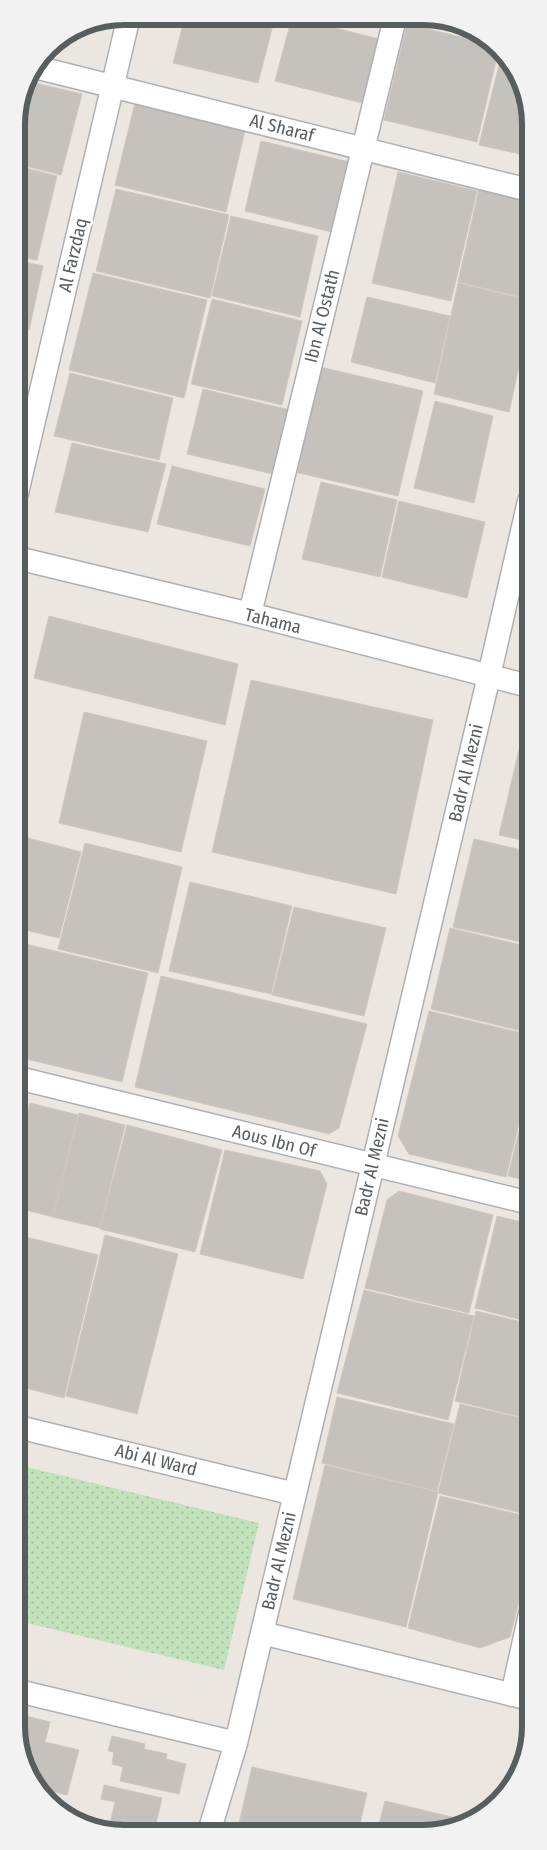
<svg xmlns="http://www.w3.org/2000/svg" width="547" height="1850" viewBox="0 0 547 1850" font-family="'Fira Sans Condensed',sans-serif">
	<defs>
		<pattern id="park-dots" width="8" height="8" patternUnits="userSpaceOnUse" patternTransform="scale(1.25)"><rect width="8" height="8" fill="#c2e2bc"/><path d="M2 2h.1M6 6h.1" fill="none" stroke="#a0ba9c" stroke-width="1.8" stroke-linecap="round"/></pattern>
	</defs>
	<rect width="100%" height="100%" fill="#ebe6df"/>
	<path fill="url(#park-dots)" d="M18,1465L259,1523L224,1670L18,1621Z"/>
	<path fill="#c5c1bc" stroke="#cfc7be" d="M185,17H275L258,83L173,63Z
		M292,17L379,39L362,103L275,81Z
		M411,18H444L478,37L411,21Z
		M407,24L494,45L499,48L477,142L384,120Z
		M502,53L529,104V156L479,145Z
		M26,81L82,94L61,175L17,164L16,118Z
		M136,99L246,126L226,212L115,185Z
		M261,141L354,163L336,233L245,211Z
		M17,166L57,176L37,260L17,256Z
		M398,172L477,191L451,301L372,283Z
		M116,189L229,215L210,298L96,271Z
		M479,189L529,201V299L458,282Z
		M231,216L318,236L300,317L212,296Z
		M17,260L43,266L29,330L17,327Z
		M93,273L207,300L184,398L69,370Z
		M458,283L529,300V320L509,412L434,394Z
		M367,297L450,316L435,383L351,362Z
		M212,299L302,321L282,405L191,384Z
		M320,367L423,391L398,496L295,472Z
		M70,373L173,398L159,460L54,436Z
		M203,389L290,410L273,474L187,454Z
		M435,401L493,416L474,503L414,488Z
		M72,443L166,464L148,532L55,512Z
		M172,466L265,489L250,546L157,524Z
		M321,482L397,500L380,577L302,559Z
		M399,501L485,522L467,598L382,577Z
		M49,616L238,664L225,725L34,678Z
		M251,680L433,720L396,894L212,852Z
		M84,712L207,741L181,852L59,823Z
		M522,737L529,738L530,842L499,835Z
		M17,835L81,852L59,938L17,928Z
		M474,839L530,852V944L453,927Z
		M85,843L182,867L158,973L58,949Z
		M190,882L292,906L271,994L169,971Z
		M294,907L386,928L364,1016L272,995Z
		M450,928L530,947V1033L431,1009Z
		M17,942L148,973L122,1082L18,1057Z
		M161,976L367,1024L339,1128L329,1134L135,1087Z
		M429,1011L530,1035V1078L506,1177L409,1154L398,1136Z
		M529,1090L530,1091V1181L508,1176Z
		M18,1103L27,1105L18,1141Z
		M30,1103L78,1115L53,1217L18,1208V1151Z
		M79,1113L125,1125L100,1228L53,1217Z
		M127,1125L222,1150L195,1252L100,1229Z
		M225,1150L320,1171L327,1184L303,1279L200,1254Z
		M399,1191L493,1215L469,1313L365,1288L387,1200Z
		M497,1216L530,1224V1322L475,1308Z
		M18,1235L98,1255L64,1398L18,1386Z
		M105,1235L178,1254L137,1414L66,1396Z
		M364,1290L474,1316L448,1420L337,1393Z
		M476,1311L530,1324V1419L455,1401Z
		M337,1397L454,1424L437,1491L322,1463Z
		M460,1404L530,1420V1515L438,1493Z
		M325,1465L438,1492L406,1627L293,1599Z
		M440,1496L530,1517V1557L510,1637L480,1648L408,1628Z
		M18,1714L50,1722L45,1742L79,1750L67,1795L41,1789L18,1746Z
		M112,1736L145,1744L144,1749L167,1754L166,1759L186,1764L179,1794L120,1781L123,1767L112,1764L114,1752L108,1751Z
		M252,1767L367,1793L358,1832H237Z
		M104,1785L162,1798L154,1832H119L121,1826L110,1824L115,1802L101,1799Z
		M385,1801L464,1820L443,1832H377Z"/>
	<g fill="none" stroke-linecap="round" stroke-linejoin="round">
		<g stroke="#adb1b5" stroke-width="25">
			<path id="minor" d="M35,67L529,190
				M17,493L129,16
				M17,558L250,614L529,686
				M250,614L395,18
				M18,1078L530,1203
				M18,1427L295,1494
				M262,1633L530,1699
				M18,1691L236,1743
				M512,1695L530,1614
				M209,1832L236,1743L262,1633L489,676L529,501"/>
		</g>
		<use href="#minor" stroke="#fff" stroke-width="22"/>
	</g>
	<g text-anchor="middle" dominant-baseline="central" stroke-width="5" stroke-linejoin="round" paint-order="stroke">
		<g font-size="18" fill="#585d60" stroke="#fff">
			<text transform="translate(282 128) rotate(14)">Al Sharaf</text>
			<text transform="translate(73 255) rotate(-77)">Al Farzdaq</text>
			<text transform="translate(322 316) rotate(-76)">Ibn Al Ostath</text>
			<text transform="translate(273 621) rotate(14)">Tahama</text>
			<text transform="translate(466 773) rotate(-77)">Badr Al Mezni</text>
			<text transform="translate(274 1141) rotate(14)">Aous Ibn Of</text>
			<text transform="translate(372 1167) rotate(-77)">Badr Al Mezni</text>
			<text transform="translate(156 1460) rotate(14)">Abi Al Ward</text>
			<text transform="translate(279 1561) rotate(-77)">Badr Al Mezni</text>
		</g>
	</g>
	<path d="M0 0H547V1850H0ZM124 25H423A99 99 0 0 1 522 124V1726A99 99 0 0 1 423 1825H124A99 99 0 0 1 25 1726V124A99 99 0 0 1 124 25Z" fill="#f2f2f2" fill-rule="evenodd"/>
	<path fill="none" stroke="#585d60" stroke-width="6" d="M124 25H423A99 99 0 0 1 522 124V1726A99 99 0 0 1 423 1825H124A99 99 0 0 1 25 1726V124A99 99 0 0 1 124 25Z"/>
</svg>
